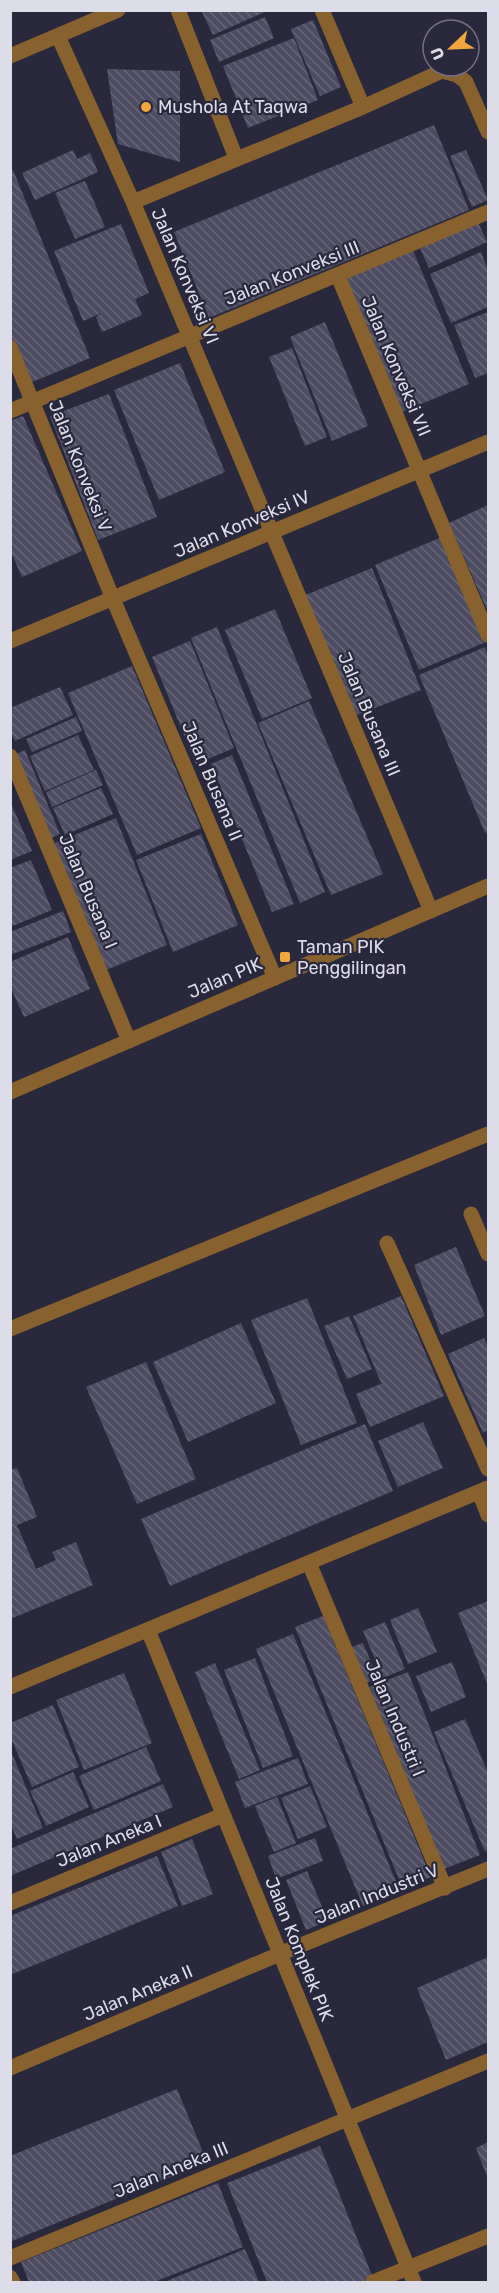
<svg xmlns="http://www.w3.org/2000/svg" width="499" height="2293" viewBox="0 0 499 2293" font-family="Rubik,sans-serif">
	<defs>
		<pattern id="building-back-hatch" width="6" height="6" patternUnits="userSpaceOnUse" patternTransform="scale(1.5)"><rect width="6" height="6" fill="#4d4c62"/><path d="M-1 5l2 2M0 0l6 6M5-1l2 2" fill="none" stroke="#666579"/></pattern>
	</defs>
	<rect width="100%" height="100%" fill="#2a283d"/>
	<path fill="url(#building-back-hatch)" d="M201,10H269L213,35Z
		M265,17L274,38L219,62L210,40Z
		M313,20L341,87L320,96L291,29Z
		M294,38L318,100L248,128L223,66Z
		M107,69L180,71V162L118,144Z
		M434,125L469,210L209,318L174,232Z
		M73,150L77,159L90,153L98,172L35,200L22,173Z
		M466,150L488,200L472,207L450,156Z
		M13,170L90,358L30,383L10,335V171Z
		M85,181L105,227L75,239L55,193Z
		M477,220L487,242L429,268L419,246Z
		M121,224L149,293L135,299L142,315L102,332L96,317L102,313L83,321L54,251Z
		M412,248L469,384L397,414L340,279Z
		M481,252L488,270V307L451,323L430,274Z
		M488,312V373L475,378L454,325Z
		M325,322L368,426L332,441L290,337Z
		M292,348L327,437L305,446L269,357Z
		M180,363L225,472L159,500L114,390Z
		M109,394L157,517L98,540L50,416Z
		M23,416L82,551L22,577L10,550V421Z
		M488,505V612L449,523Z
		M442,537L486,642L419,670L375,565Z
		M372,568L421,690L352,717L303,596Z
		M275,609L312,698L262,719L225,630Z
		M217,627L325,892L300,903L191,638Z
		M190,641L234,748L196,764L152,657Z
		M485,647L488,656V832L485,833L419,675Z
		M132,666L201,828L137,855L68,693Z
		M60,687L73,715L15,741L10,731V708Z
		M309,701L383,874L331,895L258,723Z
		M76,717L82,731L32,752L26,739Z
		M78,735L94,770L45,791L30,756Z
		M25,750L60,834L49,839L14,755Z
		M232,755L294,904L272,912L211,764Z
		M96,770L103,785L52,807L46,792Z
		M101,788L113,814L65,835L53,808Z
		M10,801L32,851L10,860Z
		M116,818L167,945L101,972L50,845Z
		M201,834L238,925L173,952L136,860Z
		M31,860L52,910L10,927V868Z
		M63,911L71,932L10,955V932Z
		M68,937L90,989L24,1017L10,986V962Z
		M456,1247L485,1316L441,1335L414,1265Z
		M401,1296L444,1396L370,1427L356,1394L383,1383H381L353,1316Z
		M307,1298L357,1423L301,1445L251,1320Z
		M349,1316L372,1369L347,1379L324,1326Z
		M241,1323L276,1403L188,1442L153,1362Z
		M484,1338L488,1347V1430L483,1433L448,1354Z
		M146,1362L196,1479L137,1504L86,1387Z
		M423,1422L443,1468L398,1487L378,1441Z
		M365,1424L393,1491L170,1586L141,1519Z
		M17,1468L37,1517L17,1525L36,1569L56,1560L52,1552L76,1542L93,1585L10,1619V1470Z
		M488,1601V1686L458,1613Z
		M418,1608L437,1652L408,1664L390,1620Z
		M323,1616L431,1877L403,1889L295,1627Z
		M385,1622L405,1669L383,1678L363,1631Z
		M293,1634L400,1891L363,1906L256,1649Z
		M363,1643L378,1678L364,1684L349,1648Z
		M255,1658L293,1756L263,1768L224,1670Z
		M452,1662L466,1697L431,1712L416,1676Z
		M215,1663L260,1770L239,1779L195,1672Z
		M408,1672L480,1855L441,1870L369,1687Z
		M124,1673L152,1743L84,1770L56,1700Z
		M53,1705L79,1767L32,1787L10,1736V1723Z
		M465,1719L488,1773V1850L485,1852L434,1732Z
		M146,1747L161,1781L94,1810L79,1776Z
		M11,1751L43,1828L17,1839L10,1823Z
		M298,1758L308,1784L245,1808L235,1782Z
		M73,1772L89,1807L46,1826L30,1791Z
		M163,1784L173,1807L10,1876V1849Z
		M310,1786L327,1827L298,1839L281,1798Z
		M277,1797L296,1843L274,1852L255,1806Z
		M315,1838L323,1861L276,1879L268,1856Z
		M192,1839L213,1894L182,1906L161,1852Z
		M157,1856L178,1906L10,1975V1916Z
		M307,1871L328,1921L306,1930L286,1880Z
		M488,1957V2042L446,2060L417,1988Z
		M177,2089L207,2162L12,2241L10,2237V2156Z
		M488,2142V2179L476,2148Z
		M320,2146L373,2278L361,2282H267L227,2183Z
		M218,2183L243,2247L154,2282H29L21,2262Z
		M245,2249L259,2282H164Z"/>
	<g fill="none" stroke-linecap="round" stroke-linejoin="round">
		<path stroke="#88622e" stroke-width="15" d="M178,10L236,158
			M322,10L363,107
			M58,36L133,202L431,911
			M10,56L118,10
			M133,202L363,107L442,71L457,75L466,82L488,132
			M338,276L488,635
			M10,347L113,599L275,978
			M10,411L488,212
			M10,641L488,442
			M10,756L129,1041
			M10,1092L488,886
			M471,1214L488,1254
			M387,1243L488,1469
			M10,1329L488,1134
			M479,1492L488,1515
			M309,1563L445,1888
			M148,1630L414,2282
			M10,1687L488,1488
			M10,1903L223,1815
			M10,2068L289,1950L488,1869
			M10,2258L488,2061
			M10,2277L13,2282
			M373,2282L488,2236"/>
	</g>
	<g fill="#efa73e" stroke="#2a283d" stroke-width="2">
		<circle cx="146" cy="107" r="6"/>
		<rect x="279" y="951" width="12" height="12" rx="3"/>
	</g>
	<g text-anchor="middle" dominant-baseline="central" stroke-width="4.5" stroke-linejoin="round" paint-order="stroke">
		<g font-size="18" fill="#ddddea" stroke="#2a283d" text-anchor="start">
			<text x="158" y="107">Mushola At Taqwa</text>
			<text x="297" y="947">Taman PIK<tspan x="297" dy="21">Penggilingan</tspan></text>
		</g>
		<g font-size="18" fill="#ddddea" stroke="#2a283d">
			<text transform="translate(292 273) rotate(-22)">Jalan Konveksi III</text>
			<text transform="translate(185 276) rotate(67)">Jalan Konveksi VI</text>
			<text transform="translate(396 366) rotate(67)">Jalan Konveksi VII</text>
			<text transform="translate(80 466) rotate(68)">Jalan Konveksi V</text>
			<text transform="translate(242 524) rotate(-23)">Jalan Konveksi IV</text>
			<text transform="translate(369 714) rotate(67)">Jalan Busana III</text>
			<text transform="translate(212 781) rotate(67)">Jalan Busana II</text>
			<text transform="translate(88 891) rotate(67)">Jalan Busana I</text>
			<text transform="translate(225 978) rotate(-23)">Jalan PIK</text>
			<text transform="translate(395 1718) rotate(67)">Jalan Industri I</text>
			<text transform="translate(109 1841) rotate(-22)">Jalan Aneka I</text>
			<text transform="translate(377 1894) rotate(-22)">Jalan Industri V</text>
			<text transform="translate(299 1949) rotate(68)">Jalan Komplek PIK</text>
			<text transform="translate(138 1993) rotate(-23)">Jalan Aneka II</text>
			<text transform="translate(171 2170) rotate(-22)">Jalan Aneka III</text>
		</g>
	</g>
	<rect width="499" height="2293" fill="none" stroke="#ddddea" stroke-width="24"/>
	<g transform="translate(451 48) rotate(247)"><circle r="28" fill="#2a283d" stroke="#727082" stroke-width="1.5"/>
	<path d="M0-4.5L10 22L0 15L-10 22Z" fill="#efa73e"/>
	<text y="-9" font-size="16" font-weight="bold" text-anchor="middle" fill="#ddddea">U</text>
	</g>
</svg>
